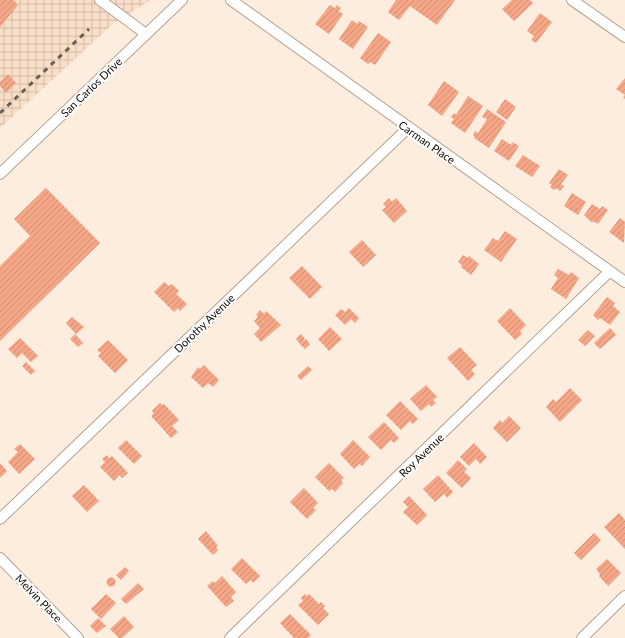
<svg xmlns="http://www.w3.org/2000/svg" width="625" height="638" viewBox="0 0 625 638" font-family="Lato,sans-serif">
	<defs>
		<pattern id="industrial-grid" width="8" height="8" patternUnits="userSpaceOnUse"><rect width="8" height="8" fill="#f9dec8"/><path d="M0 4h8M4 0v8" fill="none" stroke="#d4bdaa"/></pattern>
		<pattern id="building-hatch" width="6" height="6" patternUnits="userSpaceOnUse"><rect width="6" height="6" fill="#f5a686"/><path d="M-1 1l2-2M0 6l6-6M5 7l2-2" fill="none" stroke="#d18e72"/></pattern>
	</defs>
	<rect width="100%" height="100%" fill="#fdeddf"/>
	<path fill="url(#industrial-grid)" d="M0,0H151L115,22L0,128Z"/>
	<path fill="url(#building-hatch)" d="M0,0H13L18,5L0,27Z
		M396,0H455L437,25L410,6L399,20L388,12Z
		M512,0H530L533,3L514,21L502,9Z
		M330,5L335,8L337,5L341,8L338,11L343,14L329,34L315,24Z
		M540,13L552,22L536,43L531,40L534,36L527,31Z
		M352,20L357,24L359,21L368,27L353,49L339,39Z
		M378,33L391,42L375,65L370,62L368,64L360,58Z
		M8,74L16,83L6,93L0,86V82Z
		M625,78V99L623,98L625,95L616,89Z
		M444,81L459,92L442,116L428,105Z
		M468,96L483,106L465,133L451,123L454,119L451,117L454,113L456,115Z
		M505,99L516,107L507,120L496,112Z
		M487,109L506,122L489,148L474,138L475,137L473,135L475,131L478,133L487,119L482,117Z
		M502,139L511,145L512,142L519,146L509,161L494,151Z
		M523,155L540,166L532,177L515,166Z
		M559,169L568,175L561,184L564,186L560,191L556,188L554,190L550,187L552,185L549,183Z
		M46,188L100,243L0,341V266L30,236L14,219Z
		M572,193L586,202L578,215L564,206Z
		M389,198L392,202L396,198L407,211L394,223L382,210L386,207L383,204Z
		M592,204L600,209L602,206L608,210L598,224L593,221L592,223L584,215Z
		M620,218L625,222L624,243L609,232Z
		M505,231L517,239L501,262L484,250L493,238L498,241Z
		M362,240L376,255L363,267L349,252Z
		M463,255L468,258L469,256L479,264L471,275L461,267L462,265L458,262Z
		M302,266L322,287L310,299L289,278Z
		M558,269L569,275L571,272L579,278L566,299L551,289L558,278L554,275Z
		M164,282L169,286L172,284L179,291L176,294L187,304L180,311L178,308L174,312L154,292Z
		M607,297L615,303L613,306L620,312L610,325L600,318L598,320L593,315Z
		M349,308L359,318L355,323L351,319L345,325L335,315L341,309L345,312Z
		M510,308L526,325L520,331L522,334L515,340L497,321Z
		M260,310L264,314L266,311L281,325L261,342L254,334L260,328L254,321L258,317L256,315Z
		M72,317L84,327L76,334L66,323Z
		M330,327L342,339L329,351L318,339Z
		M610,328L616,335L600,349L594,343Z
		M588,330L595,336L585,346L578,340Z
		M75,334L83,343L78,347L70,339Z
		M301,334L305,339L300,344L296,339Z
		M20,338L38,356L31,362L22,353L17,358L8,349Z
		M306,339L310,344L305,349L300,344Z
		M108,340L128,360L115,373L98,356L101,353L97,350Z
		M460,347L477,365L471,370L475,374L468,381L447,358Z
		M26,362L35,371L31,375L22,366Z
		M204,365L219,380L213,387L208,383L203,388L191,377L198,367L200,369Z
		M308,366L312,370L301,380L297,376Z
		M426,385L437,397L433,400L436,403L431,407L429,404L421,411L410,399Z
		M570,388L582,400L560,422L546,407L553,399L556,402Z
		M400,401L418,419L413,424L410,421L401,430L386,415Z
		M160,403L162,405L164,404L179,420L172,426L178,432L171,438L151,416L154,413L152,411Z
		M509,416L521,428L507,442L493,428L500,420L502,423Z
		M384,422L399,438L394,443L391,440L381,450L368,437Z
		M126,440L142,456L134,464L118,448Z
		M353,440L370,457L362,466L359,464L354,469L340,454Z
		M474,443L487,457L480,464L476,459L469,466L460,457Z
		M20,444L35,459L19,474L8,462L18,452L14,449Z
		M107,455L109,458L112,456L128,473L122,478L119,475L114,481L100,467L105,462L102,459Z
		M458,460L467,469L464,472L471,478L462,488L446,473Z
		M0,463L7,471L0,478Z
		M329,463L344,478L341,480L343,483L335,492L332,489L329,491L315,477Z
		M438,475L453,492L447,498L444,494L435,502L423,489Z
		M84,485L99,501L87,512L72,496Z
		M304,488L318,503L313,508L316,510L307,519L290,502Z
		M409,496L427,515L417,525L403,512L408,507L403,502Z
		M619,513L625,520V549L604,527Z
		M206,531L218,546L216,547L218,550L213,555L198,539Z
		M594,533L601,540L581,560L574,553Z
		M242,558L260,576L253,583L251,580L246,584L231,569Z
		M607,559L621,573L608,586L599,576L600,574L596,569Z
		M125,567L129,571L121,580L116,575Z
		M222,576L236,592L231,597L234,601L226,607L207,586L213,581L215,583Z
		M106.5 582a4.5 4.5 0 1 1 9 0a4.5 4.5 0 1 1-9 0Z
		M138,583L144,589L126,604L121,599Z
		M106,594L116,603L101,619L91,609Z
		M305,594L307,596L309,594L319,604L321,602L325,606L323,608L329,614L318,625L298,605L303,601L301,598Z
		M290,614L311,635L308,638H294L280,623Z
		M124,616L134,627L122,638H119L110,629Z
		M98,618L106,626L97,633L90,626Z"/>
	<g fill="none" stroke-linecap="round" stroke-linejoin="round">
		<g stroke="#b5a292" stroke-width="12">
			<path id="street" d="M100,0L146,34
				M231,0L625,282
				M572,0L625,37
				M0,174L182,0
				M0,519L408,128
				M0,558L78,638
				M230,638L610,271
				M582,638L625,596"/>
		</g>
		<use href="#street" stroke="#fff" stroke-width="10"/>
		<path stroke="#695f56" stroke-width="3" stroke-dasharray="5 5" stroke-linecap="butt" d="M0,113L89,29"/>
	</g>
	<g text-anchor="middle" dominant-baseline="central" stroke-width="4" stroke-linejoin="round" paint-order="stroke">
		<g font-size="11" fill="#120b06" stroke="#fff">
			<text transform="translate(91 87) rotate(-44)">San Carlos Drive</text>
			<text transform="translate(427 142) rotate(35)">Carman Place</text>
			<text transform="translate(204 323) rotate(-44)">Dorothy Avenue</text>
			<text transform="translate(421 455) rotate(-44)">Roy Avenue</text>
			<text transform="translate(39 598) rotate(46)">Melvin Place</text>
		</g>
	</g>
</svg>
